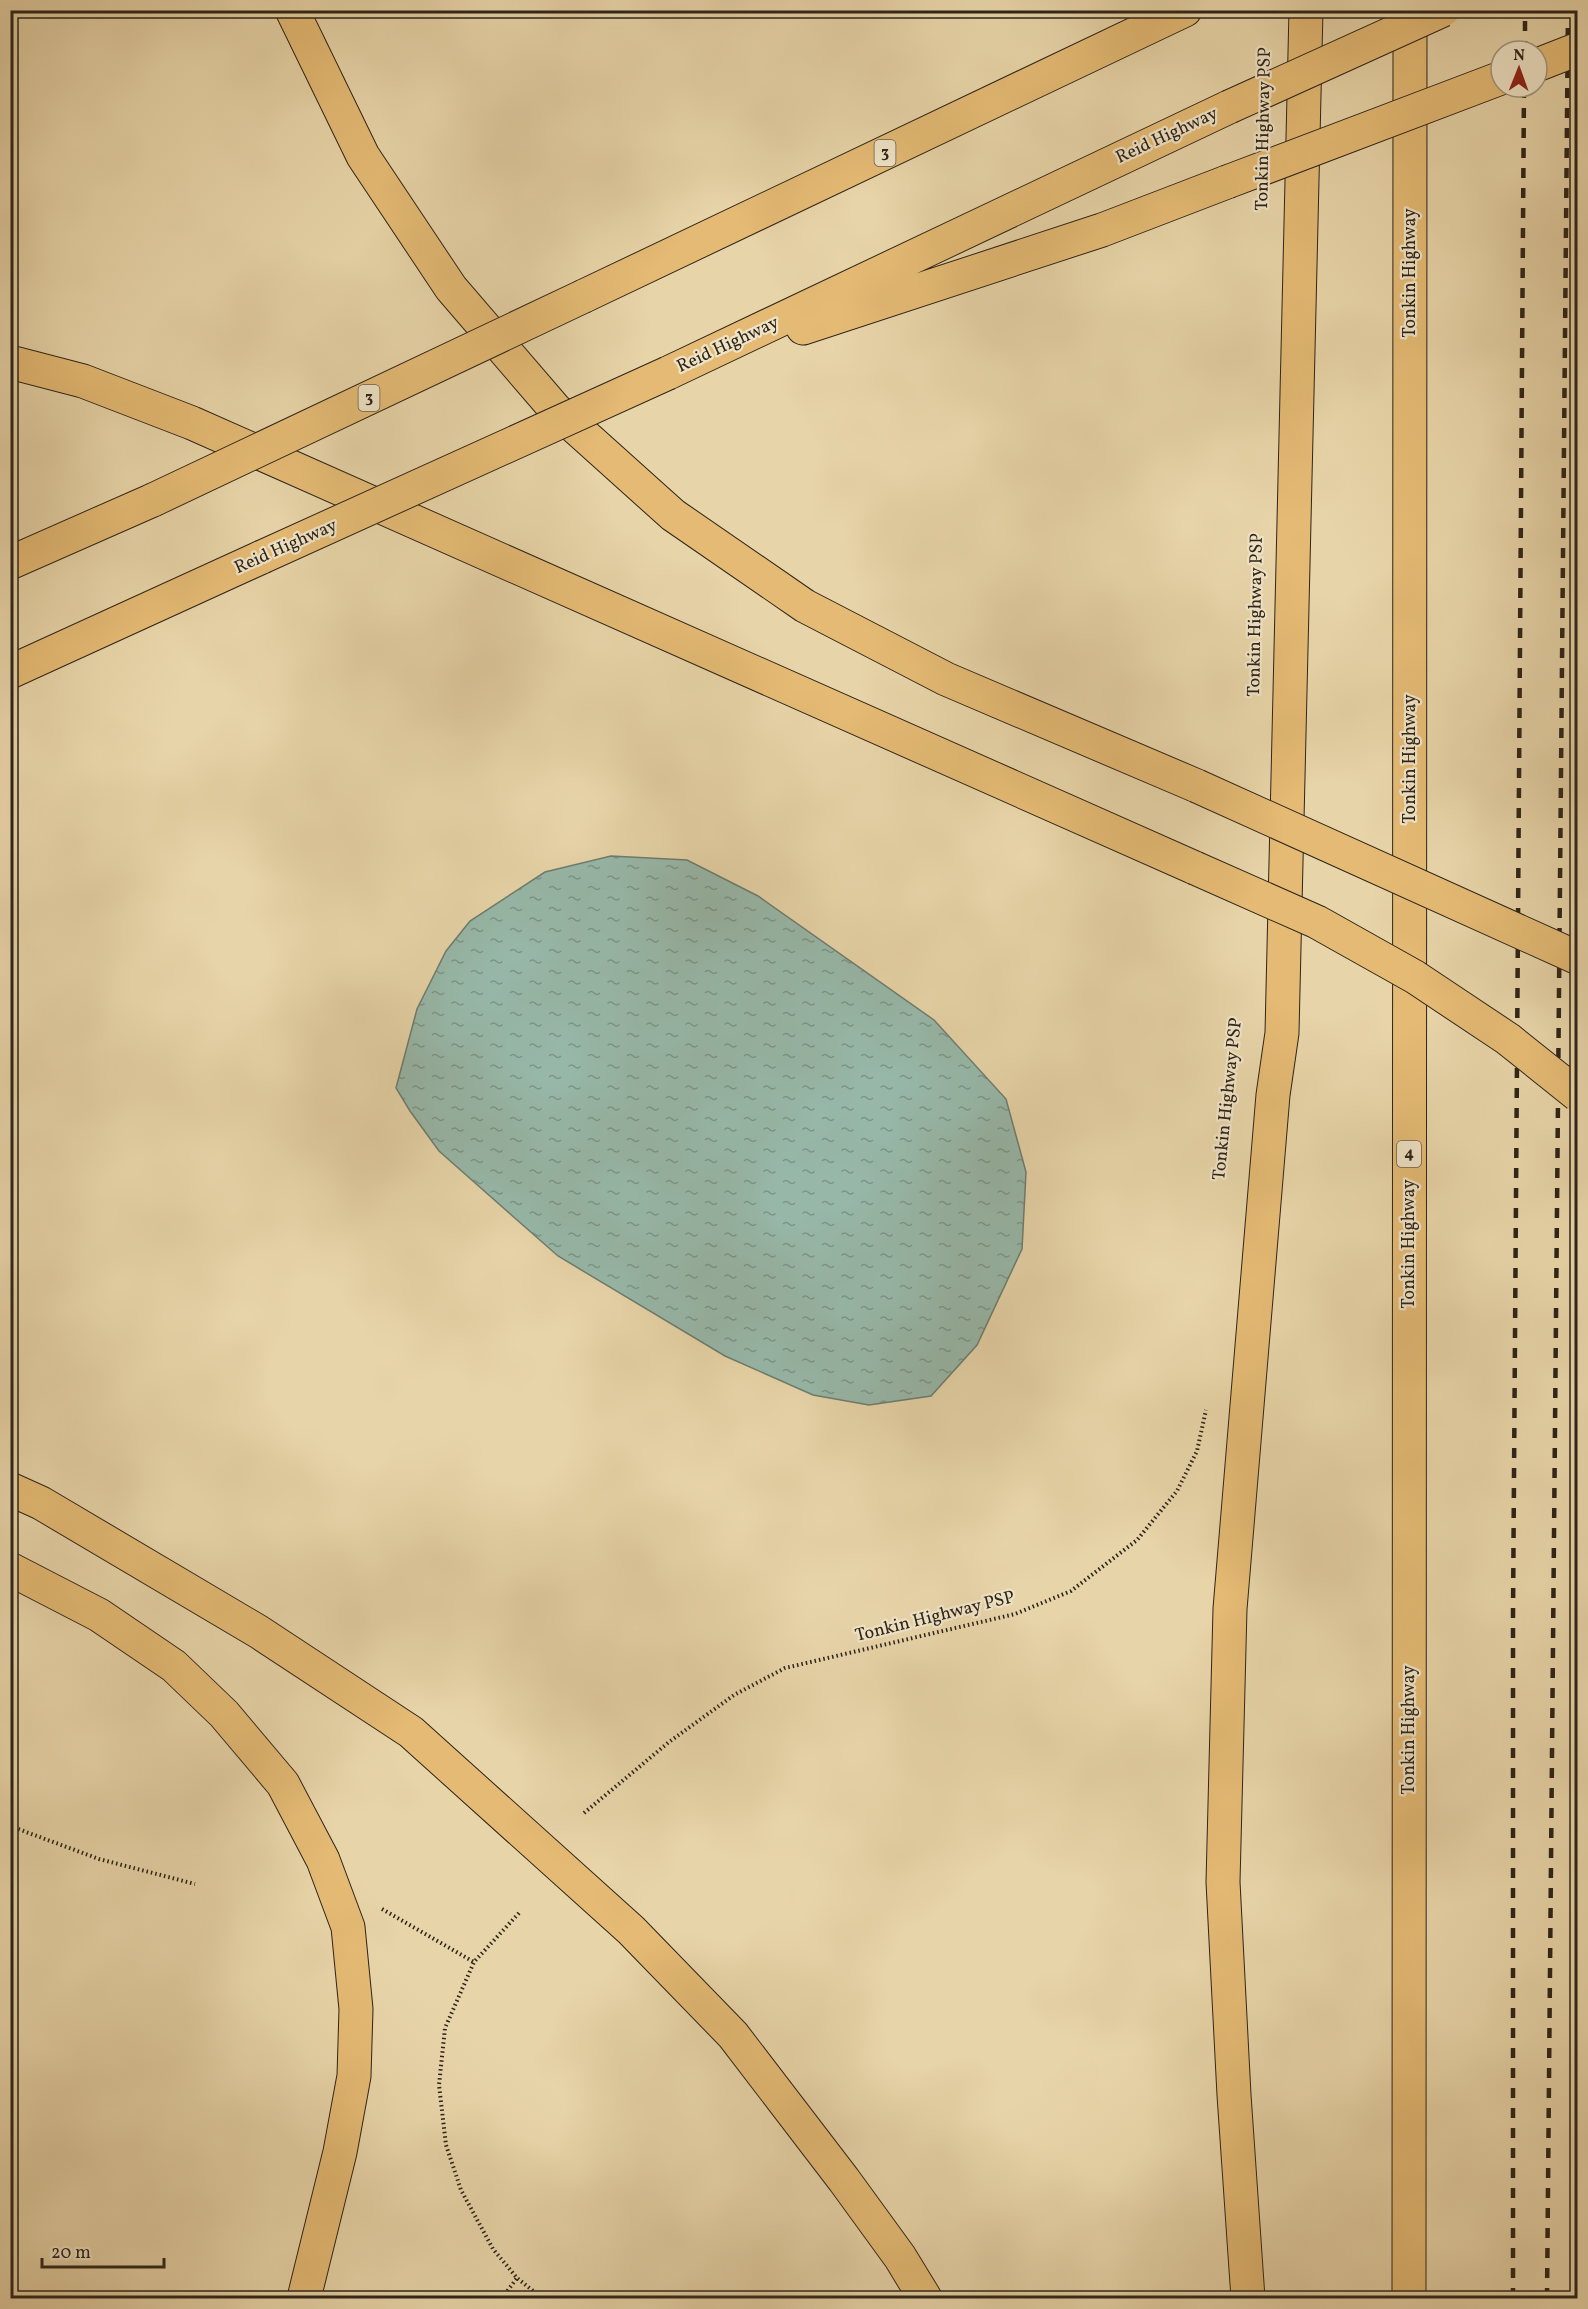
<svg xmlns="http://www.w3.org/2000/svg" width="1588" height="2309" viewBox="0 0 1588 2309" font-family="Vollkorn,serif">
	<defs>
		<pattern id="water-ripples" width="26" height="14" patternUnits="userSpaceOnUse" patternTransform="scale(1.5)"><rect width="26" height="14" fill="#97b8a9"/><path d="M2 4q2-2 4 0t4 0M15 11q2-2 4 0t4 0" fill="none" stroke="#7c9589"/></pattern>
	</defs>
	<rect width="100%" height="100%" fill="#e7d4a8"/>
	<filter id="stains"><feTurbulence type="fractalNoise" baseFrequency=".00333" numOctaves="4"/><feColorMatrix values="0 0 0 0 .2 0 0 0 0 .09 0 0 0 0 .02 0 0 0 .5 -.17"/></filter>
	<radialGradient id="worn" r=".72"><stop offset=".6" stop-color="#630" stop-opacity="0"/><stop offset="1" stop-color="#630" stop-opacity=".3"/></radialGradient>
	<path fill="url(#water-ripples)" stroke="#6d7d6f" stroke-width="1.5" d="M611,856L687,860L758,896L934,1020L1006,1099L1026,1172L1022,1249L977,1345L931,1396L869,1405L813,1395L725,1356L558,1256L439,1151L410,1111L396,1088L417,1009L446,951L470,921L545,872Z"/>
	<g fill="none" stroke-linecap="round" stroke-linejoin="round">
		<g stroke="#2d2419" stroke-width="35">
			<path id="motorway" d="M292,10L363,156L451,288L555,409L673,515L805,606L946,679L1197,786
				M584,296L1185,10
				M803,328L1102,230L1227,182
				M10,362L83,381L192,423L1195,868
				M668,373L1229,107
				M10,563L153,500
				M10,672L262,557
				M10,1489L41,1503L259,1632L411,1732L631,1930L733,2035L844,2180L900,2257L925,2298
				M10,1569L99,1615L174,1666L224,1714L283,1784L323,1860L348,1927L356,2009L354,2076L340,2152L304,2298
				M1248,2298L1234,2095L1223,1882L1230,1609L1273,1095L1282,1033L1306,10
				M1409,2298L1410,10"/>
		</g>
		<path stroke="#2d2419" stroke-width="4" stroke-dasharray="1.5 3" stroke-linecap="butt" d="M584,1813L669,1742L734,1695L785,1668L1015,1614L1071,1591L1137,1540L1177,1491L1197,1451L1206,1410
			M10,1826L99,1859L195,1884
			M382,1909L474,1962
			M519,1913L474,1962L445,2028L439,2085L446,2145L461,2190L493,2249L517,2278L542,2298
			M502,2298L517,2278"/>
		<use href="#motorway" stroke="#e4ba74" stroke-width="33"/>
		<path stroke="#2d2419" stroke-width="4.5" stroke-dasharray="10 10" stroke-linecap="butt" d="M1525,51V10
			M1513,2298V1615L1524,87
			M1547,2298L1568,10"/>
		<g stroke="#2d2419" stroke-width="35" stroke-linecap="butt">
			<path id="motorway-bridge" d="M1537,65L1578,49
				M1229,107L1443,10
				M1227,182L1501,78
				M153,500L584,296
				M262,557L668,373
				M1197,786L1578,958
				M1195,868L1317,922L1415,977L1508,1039L1578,1095"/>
		</g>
		<use href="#motorway-bridge" stroke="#e4ba74" stroke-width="33"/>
	</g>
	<g text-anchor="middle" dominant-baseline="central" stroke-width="4.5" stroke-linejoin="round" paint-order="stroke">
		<g fill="#efe3c6" stroke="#675d4d" stroke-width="1.5">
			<rect x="874.5" y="140" width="21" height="26" rx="4.5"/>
			<rect x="358.5" y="385" width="21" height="26" rx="4.5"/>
			<rect x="1397" y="1141" width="24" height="26" rx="4.5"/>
		</g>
		<g font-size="16" font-weight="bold" fill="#2d2419">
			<text x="885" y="153">3</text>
			<text x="369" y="398">3</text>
			<text x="1409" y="1154">4</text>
		</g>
		<g font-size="18" fill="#2d2419" stroke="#efe3c6">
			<text transform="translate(1264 129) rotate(-89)">Tonkin Highway PSP</text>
			<text transform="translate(1167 136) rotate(-25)">Reid Highway</text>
			<text transform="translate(1410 273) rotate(-90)">Tonkin Highway</text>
			<text transform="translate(728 345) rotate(-25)">Reid Highway</text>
			<text transform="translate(286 547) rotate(-24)">Reid Highway</text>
			<text transform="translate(1256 615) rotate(-89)">Tonkin Highway PSP</text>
			<text transform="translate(1410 759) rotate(-90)">Tonkin Highway</text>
			<text transform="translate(1228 1099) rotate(-84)">Tonkin Highway PSP</text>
			<text transform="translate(1409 1244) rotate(-90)">Tonkin Highway</text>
			<text transform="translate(935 1617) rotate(-14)">Tonkin Highway PSP</text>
			<text transform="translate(1409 1730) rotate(-90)">Tonkin Highway</text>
		</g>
	</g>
	<rect width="1588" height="2309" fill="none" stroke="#e7d4a8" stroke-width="36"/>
	<rect x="12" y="12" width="1564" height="2285" fill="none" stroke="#2d2419" stroke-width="3"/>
	<rect x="18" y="18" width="1552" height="2273" fill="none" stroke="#2d2419" stroke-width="1.5"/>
	<g transform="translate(1519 69) rotate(1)"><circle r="28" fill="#efe3c6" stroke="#a19781" stroke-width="1.5"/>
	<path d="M0-4.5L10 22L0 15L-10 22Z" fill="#8f2418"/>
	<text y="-9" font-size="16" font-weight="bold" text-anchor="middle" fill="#2d2419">N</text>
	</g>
	<path d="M42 2258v9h122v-9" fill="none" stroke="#2d2419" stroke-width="3"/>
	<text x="51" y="2258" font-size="18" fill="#2d2419" stroke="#efe3c6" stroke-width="4.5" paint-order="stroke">20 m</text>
	<rect width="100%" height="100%" filter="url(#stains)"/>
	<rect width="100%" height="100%" fill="url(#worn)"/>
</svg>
